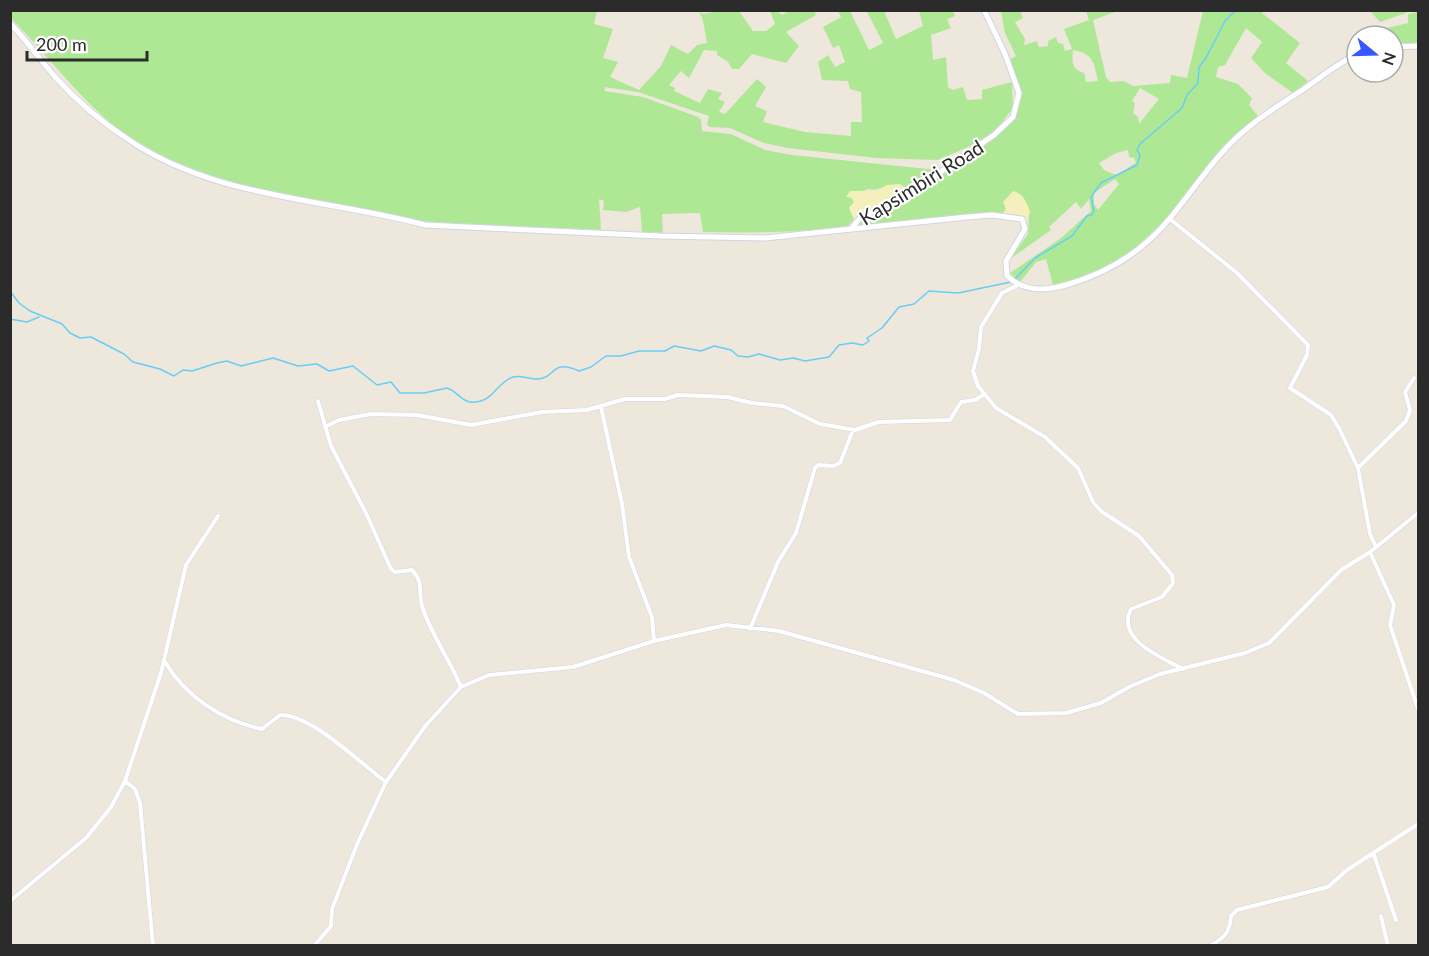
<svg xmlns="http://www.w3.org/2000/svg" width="1429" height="956" viewBox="0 0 1429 956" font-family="Lato,sans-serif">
	<rect width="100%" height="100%" fill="#eee7dc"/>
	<path fill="#afe895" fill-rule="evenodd" d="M10,11H597L594,24L613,29L603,58L618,62L610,77L639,90L661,66L671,45L688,54L697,45L707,43L703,20L699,11L703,14L719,11H739L753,31H766L775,24L770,11H777L782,15L789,11H814L816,15L786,32L799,46L786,63L752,54L739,69H732L728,62L717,55V51L704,50L689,78L681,71L669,85L675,88L674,91L700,103L708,89L722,93L718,99L725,102L719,112L725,114L757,79L766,87L755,106L767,111L763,122L805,132L851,136V122H862L861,92L850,89L848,81L822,80L818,62L828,55L835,67L845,62L839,45L833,48L823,27L841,17L838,11H850L869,50L883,43L867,12L884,11L896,39L923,26L919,11H953L955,16L947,19L951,28L931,35L933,60L946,57L948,87L953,90L963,87L967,100L982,99V90L1012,82L1013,108L996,130L975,144L938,160L876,158L788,148L764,143L730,128L710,127L707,125L709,116L638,92L604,87L605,91L643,97L698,117L701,120L702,131L731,134L765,150L792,155L938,170L907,189C892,179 882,192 867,189L852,198L854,203L849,208L854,219L848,226C800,233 752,233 703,232L700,213L662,214L663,233L642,232L640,207L626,212L603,210L604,201L599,199L601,230C538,226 474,227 411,220C373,215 336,206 299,198C243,188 184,175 136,143C86,108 52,60 11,18Z
		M1001,11H1020L1023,18L1015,22L1025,39L1024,45L1037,41L1039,47L1048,46V41L1056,37L1058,43L1063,44L1065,51L1072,49L1064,29L1089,20L1086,11H1118L1093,20L1106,77L1110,82L1124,81L1133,86L1170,83L1171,75L1187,78L1203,11H1263L1262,13L1300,43L1286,63L1308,81L1293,93L1266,74L1251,58L1262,42L1246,28L1225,65L1218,67L1216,77L1238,84L1252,98L1249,105L1258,116L1223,146L1168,217L1131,252L1097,272L1053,285L1046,259L1036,262L1020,282L1010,273L1061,238L1091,211L1089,199L1081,209L1076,202L1049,227L1051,230L1010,259L1028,234L1029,213L1006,209L1003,213H980L854,226L887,204L923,187L1007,127C1027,105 1019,86 1009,60L1016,56L1005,33ZM1073,50C1093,53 1094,63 1098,81L1086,82L1084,73C1071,69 1072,62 1073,50ZM1140,88L1159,99L1139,124L1138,117L1133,113L1135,103L1132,101ZM1128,150L1129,157L1134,158L1136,163L1116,175L1104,170L1099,163L1116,153ZM1115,179L1119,184L1098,210L1094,204V193Z
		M1370,11H1406V13L1380,22Z
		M1418,12V43H1393V36H1385L1383,29L1408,23V14Z"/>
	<path fill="#f5eebd" d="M900,184L907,189L854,219L849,208L854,202L852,198L846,197L850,191H876L887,185Z
		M1013,191C1024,194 1026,202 1030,211L1027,221L1017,214L1003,213L1006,209L1003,202Z"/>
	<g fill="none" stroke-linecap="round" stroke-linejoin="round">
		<path stroke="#68cdf7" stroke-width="1.5" d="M1015,279L1035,258L1072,236L1087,216L1092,215L1094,211L1091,197L1101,183L1137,165L1140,155L1137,150L1140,144L1182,108L1187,95L1198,83L1199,67L1206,58L1225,21L1236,10
			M10,291L19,303L30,311L62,324L70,333L80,338L91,337L124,354L133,362L160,369L174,376L183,370L192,371L217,363L227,361L241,366L273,358L298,366L317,364L329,371L353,366L377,385L391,382L400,393H424L447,388C458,391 462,404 475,402C494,401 497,382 513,377C520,375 529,379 537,379C556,379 550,358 579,371L591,367L606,356H621L639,351H665L674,346L701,351L714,346L731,350L738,356L748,357L759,354L780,360L793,358L805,361L829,357L839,345L852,343L863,345L869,341L867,338L882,328L899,307L914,304L929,291L958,293L1011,282
			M10,319L27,322L39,317"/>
		<g stroke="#d1d5e5" stroke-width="5">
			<path id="street" d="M1170,219L1237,273L1308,345L1307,355L1290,388L1331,415L1339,428L1358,468L1370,534L1376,547
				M1018,285L1002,293L981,327L979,349L973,371L978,386L996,408L1045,437L1078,468L1093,502L1101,511L1139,536L1172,575L1173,583L1162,597L1131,609C1115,640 1163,658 1183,669
				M318,401L331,446L366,513L391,569L395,572L412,570C425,583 417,593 423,609C432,636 450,660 461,687
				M601,407L622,504L629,557L652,617L654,641
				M325,427L339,420L371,414L417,415L471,425L542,412L587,410L625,399H665L678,395L727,397L752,403L783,406L820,424L855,430L879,422L950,420L961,402L975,400L983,395
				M1358,468L1406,421L1410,410L1405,392L1414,378
				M1370,552L1394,605L1390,625L1418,709
				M750,629L778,562L796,533L815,468L818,465L833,466L840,463L853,430
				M165,662C186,697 223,721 262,729L280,715C311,714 360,763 386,782
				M125,781L135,789L140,803L153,946
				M1374,855L1396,920
				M10,901L86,838L111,807L125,781L161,673L186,565L218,516
				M1381,916L1388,946
				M314,946L331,926L332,909L358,842L386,782L426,725L461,687L489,675L573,667L654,641L726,625L779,631L954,680L984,693L1018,714L1066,713L1101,703L1129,687L1160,674L1245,653L1269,643L1341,570L1370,552L1418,513
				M1209,946C1224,939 1230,932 1231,916L1237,910L1328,887L1347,870L1418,824"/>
		</g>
		<g stroke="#d1d5e5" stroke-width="7">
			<path id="secondary" d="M10,23C27,41 41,61 57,79C76,100 102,122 126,138C214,199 325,198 425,225L660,236L765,238L967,217L992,215L1022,219L1025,229L1006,261L1007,276C1024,292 1045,291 1066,285C1108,273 1143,252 1171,217C1192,192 1210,163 1234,140C1255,120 1279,105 1304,89C1321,77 1337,64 1357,54
				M1393,47L1418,46
				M851,229L860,218L929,180L994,135L1013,117L1019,93L1005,54L984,10"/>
		</g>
		<use href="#street" stroke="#fff" stroke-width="4"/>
		<use href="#secondary" stroke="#fff" stroke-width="5"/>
	</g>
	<g text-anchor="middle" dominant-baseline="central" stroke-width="4.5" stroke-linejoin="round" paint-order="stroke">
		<g font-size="20" fill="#2b2b2b" stroke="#fff">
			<text transform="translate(921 182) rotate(-32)">Kapsimbiri Road</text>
		</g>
	</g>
	<rect width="1429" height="956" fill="none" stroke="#2b2b2b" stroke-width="24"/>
	<g transform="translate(1375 54) rotate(109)"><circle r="28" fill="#ffffff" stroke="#aaaaaa" stroke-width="1.5"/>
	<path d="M0-4.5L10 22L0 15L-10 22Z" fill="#3858ff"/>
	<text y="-9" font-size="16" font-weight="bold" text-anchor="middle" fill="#2b2b2b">N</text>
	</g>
	<path d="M27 51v9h120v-9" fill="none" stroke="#2b2b2b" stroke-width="3"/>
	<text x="36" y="51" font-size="18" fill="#2b2b2b" stroke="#ffffff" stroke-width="4.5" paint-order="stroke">200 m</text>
</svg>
